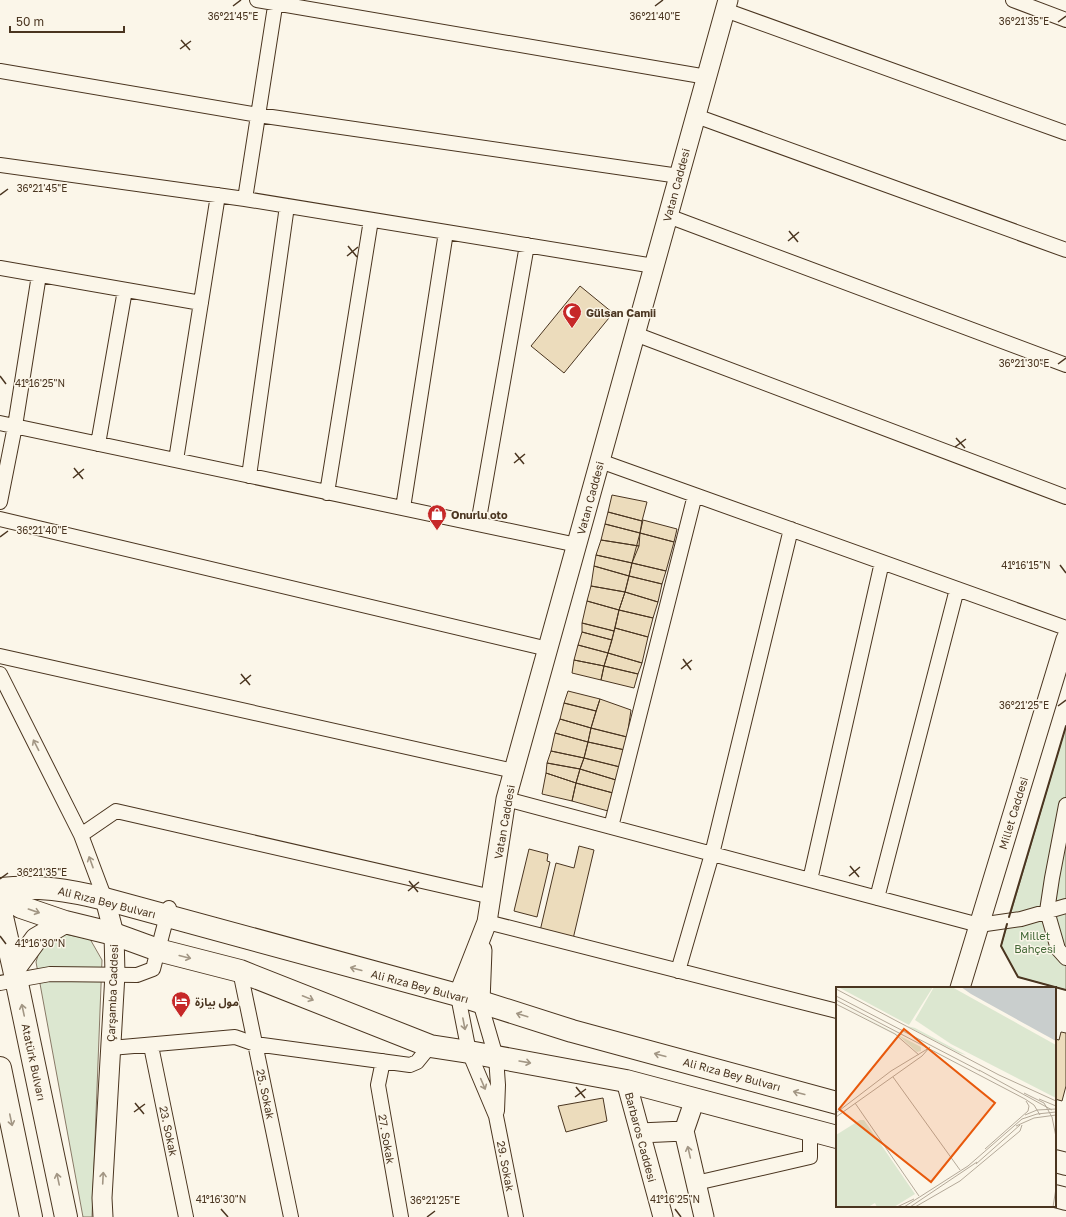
<svg xmlns="http://www.w3.org/2000/svg" width="1066" height="1217" viewBox="0 0 1066 1217" font-family="'Golos Text','Noto Sans Arabic',sans-serif">
	<rect width="100%" height="100%" fill="#fbf6e9"/>
	<path fill="#dce7d0" stroke="#887966" d="M1066,726V990L1018,977L1001,946Z
		M64,934L90,939L102,960L92,1217H83L36,962L40,949Z"/>
	<path fill="#ecdcbc" stroke="#4a3520" d="M580,286L613,313L564,373L531,346Z
		M612,495L647,502L642,521L608,512Z
		M608,512L642,521L640,533L605,524Z
		M643,520L677,529L674,542L640,533Z
		M605,524L640,533L639,546L601,540Z
		M640,533L674,542L666,571L632,563Z
		M601,540L639,546L632,563L596,555Z
		M596,555L632,563L629,576L594,566Z
		M632,563L666,571L662,584L629,576Z
		M594,566L629,576L625,592L591,586Z
		M629,576L662,584L658,602L625,592Z
		M591,586L625,592L619,610L587,601Z
		M625,592L658,602L653,618L619,610Z
		M587,601L619,610L614,631L582,623Z
		M619,610L653,618L648,637L615,628Z
		M582,623L614,631L612,640L582,632Z
		M615,628L648,637L642,663L608,653Z
		M582,632L612,640L608,653L578,645Z
		M578,645L608,653L604,666L574,660Z
		M608,653L642,663L638,674L604,666Z
		M574,660L604,666L601,680L572,673Z
		M604,666L638,674L634,688L601,680Z
		M568,691L600,699L596,711L564,703Z
		M600,699L631,710L627,737L591,728Z
		M564,703L596,711L591,728L560,719Z
		M560,719L591,728L588,742L555,733Z
		M591,728L627,737L625,750L588,742Z
		M555,733L588,742L584,758L551,751Z
		M588,742L625,750L620,767L584,758Z
		M551,751L584,758L580,769L547,763Z
		M584,758L620,767L616,780L580,769Z
		M547,763L580,769L576,783L546,773Z
		M580,769L616,780L613,793L576,783Z
		M546,773L576,783L572,801L542,794Z
		M576,783L613,793L608,811L572,801Z
		M579,846L594,850L573,939L540,931L556,863L574,868Z
		M529,849L548,854L547,861L550,862L537,917L514,911Z
		M1061,1032L1066,1033V1086L1062,1101L1055,1099V1039L1059,1040Z
		M603,1098L607,1121L566,1132L558,1106Z"/>
	<g fill="none" stroke-linecap="round" stroke-linejoin="round">
		<g stroke="#4a3520" stroke-width="16">
			<path id="street" d="M257,0L707,77
				M1013,0L1066,20
				M725,10L1066,133
				M0,71L258,115L679,176
				M696,116L1066,250
				M0,165L245,199L654,266
				M245,199L276,0
				M668,216L1066,365
				M0,268L201,303
				M635,334L1066,497
				M0,423L577,545
				M98,444L125,290
				M176,460L218,195
				M600,461L1066,628
				M249,476L287,206
				M327,493L371,220
				M0,502L15,426L39,275
				M403,508L446,232
				M0,519L548,649
				M478,524L527,245
				M0,656L514,771
				M0,674L81,835L105,899
				M506,799L979,925L1021,919L1066,906
				M1066,805L1052,878L1047,911L1058,949L1066,958
				M611,827L695,495
				M81,835L116,811L492,897
				M810,880L882,562
				M877,898L957,589
				M487,922L837,1011
				M240,971L291,1217
				M678,971L712,854L791,529
				M0,983L50,974L137,975L153,969L169,908
				M458,996L469,1052L496,1116L516,1217
				M480,1002L496,1057L498,1085L497,1111
				M151,1046L186,1217
				M111,1048L235,1037L255,1044L410,1065L417,1062L430,1046
				M383,1061L378,1085L401,1217
				M696,1183L810,1157V1130"/>
		</g>
		<g stroke="#4a3520" stroke-width="21">
			<path id="secondary" d="M960,988L1066,639
				M458,996L487,922L506,799L728,0
				M480,1002L482,950
				M626,1081L663,1217
				M695,1099L684,1131L704,1217
				M640,1133L684,1131
				M103,1217L102,1198L115,974L114,934L105,899"/>
		</g>
		<g stroke="#4a3520" stroke-width="24">
			<path id="primary" d="M0,889C38,885 68,890 105,899L465,997L572,1031L837,1103
				M0,892L21,907L65,922L114,934L158,950L240,971L430,1046L469,1052L626,1081L837,1137
				M0,908L14,969L66,1217
				M14,969L36,939L65,922
				M0,1068L31,1217
				M1055,1161L1066,1164
				M1055,1196L1066,1199"/>
		</g>
		<use href="#street" stroke="#fbf6e9" stroke-width="14"/>
		<use href="#secondary" stroke="#fbf6e9" stroke-width="19"/>
		<use href="#primary" stroke="#fbf6e9" stroke-width="22"/>
		<path stroke="#4a3520" stroke-width="2" d="M1009,917L1066,726
			M1007,924L1001,946L1018,977L1066,990"/>
	</g>
	<defs><path id="oneway-shaft" d="M-6 0H5M1.5-3L5.5 0L1.5 3" fill="none" stroke-width="1.6" stroke-linecap="round" stroke-linejoin="round"/></defs>
	<g stroke="#a29684">
		<use href="#oneway-shaft" transform="translate(36 745) rotate(-117)"/>
		<use href="#oneway-shaft" transform="translate(91 862) rotate(-110)"/>
		<use href="#oneway-shaft" transform="translate(34 911) rotate(19)"/>
		<use href="#oneway-shaft" transform="translate(185 957) rotate(14)"/>
		<use href="#oneway-shaft" transform="translate(356 969) rotate(-165)"/>
		<use href="#oneway-shaft" transform="translate(308 998) rotate(22)"/>
		<use href="#oneway-shaft" transform="translate(23 1010) rotate(-102)"/>
		<use href="#oneway-shaft" transform="translate(522 1015) rotate(-163)"/>
		<use href="#oneway-shaft" transform="translate(464 1024) rotate(79)"/>
		<use href="#oneway-shaft" transform="translate(660 1055) rotate(-165)"/>
		<use href="#oneway-shaft" transform="translate(525 1062) rotate(10)"/>
		<use href="#oneway-shaft" transform="translate(483 1084) rotate(67)"/>
		<use href="#oneway-shaft" transform="translate(799 1093) rotate(-165)"/>
		<use href="#oneway-shaft" transform="translate(11 1120) rotate(78)"/>
		<use href="#oneway-shaft" transform="translate(689 1152) rotate(-103)"/>
		<use href="#oneway-shaft" transform="translate(103 1178) rotate(-87)"/>
		<use href="#oneway-shaft" transform="translate(58 1179) rotate(-102)"/>
	</g>
	<path fill="none" stroke="#4a3520" stroke-width="1.5" d="M233,6L241,0M655,6L663,0M1058,22L1066,16M181,40L190,50M180,49L191,41M0,195L8,189M789,231L798,242M788,241L799,232M348,246L357,257M347,256L358,247M1058,364L1066,358M0,376L6,384M956,438L965,448M955,447L966,439M515,453L524,464M514,463L525,454M74,468L83,479M73,478L84,469M0,537L8,531M1060,565L1066,573M683,659L691,670M681,669L692,660M241,674L250,685M240,684L251,675M1058,706L1066,700M850,866L859,877M849,876L860,867M0,879L8,873M409,881L418,892M408,891L419,882M0,936L6,944M576,1087L585,1098M575,1097L586,1089M135,1103L144,1114M134,1112L145,1104M221,1209L228,1217M675,1209L681,1217M427,1217L435,1211"/>
	<defs>
		<g id="mosque-pin" transform="scale(1)"><path d="M0 17L-7.5 6A9.5 9.5 0 1 1 7.5 6Z" fill="#c62828" stroke="#fbf6e9"/><path d="M3.5-4.9A6 6 0 1 0 3.5 4.9A5 5 0 1 1 3.5-4.9Z" fill="#fff"/></g>
		<g id="shop-pin" transform="scale(1)"><path d="M0 17L-7.5 6A9.5 9.5 0 1 1 7.5 6Z" fill="#c62828" stroke="#fbf6e9"/><path d="M-5-2.5h2.3a2.7 3.5 0 0 1 5.4 0H5L5.5 6h-11ZM-1.5-2.5h3a1.5 2.3 0 0 0-3 0Z" fill="#fff"/></g>
		<g id="hotel-pin" transform="scale(1)"><path d="M0 17L-7.5 6A9.5 9.5 0 1 1 7.5 6Z" fill="#c62828" stroke="#fbf6e9"/><path d="M-6-4.5h1.5V1H6V5H4.5V3h-9V5H-6ZM-4 0a1.8 1.8 0 1 1 3.6 0ZM.5 0V-2.5h3Q6-2.5 6 0Z" fill="#fff"/></g>
	</defs>
	<g fill-rule="evenodd">
		<use href="#mosque-pin" x="572" y="312"/>
		<use href="#shop-pin" x="437" y="514"/>
		<use href="#hotel-pin" x="181" y="1001"/>
	</g>
	<g text-anchor="middle" dominant-baseline="central" stroke-width="3" stroke-linejoin="round" paint-order="stroke">
		<g font-size="11" fill="#4a3520" stroke="#fbf6e9">
			<text transform="translate(676 185) rotate(-75)">Vatan Caddesi</text>
			<text transform="translate(590 498) rotate(-75)">Vatan Caddesi</text>
			<text transform="translate(1013 813) rotate(-73)">Millet Caddesi</text>
			<text transform="translate(504 822) rotate(-80)">Vatan Caddesi</text>
			<text transform="translate(107 902) rotate(14)">Ali Rıza Bey Bulvarı</text>
			<text transform="translate(420 986) rotate(15)">Ali Rıza Bey Bulvarı</text>
			<text transform="translate(112 993) rotate(-88)">Çarşamba Caddesi</text>
			<text transform="translate(34 1062) rotate(78)">Atatürk Bulvarı</text>
			<text transform="translate(732 1074) rotate(15)">Ali Rıza Bey Bulvarı</text>
			<text transform="translate(266 1094) rotate(78)">25. Sokak</text>
			<text transform="translate(169 1131) rotate(78)">23. Sokak</text>
			<text transform="translate(641 1137) rotate(75)">Barbaros Caddesi</text>
			<text transform="translate(387 1139) rotate(80)">27. Sokak</text>
			<text transform="translate(506 1166) rotate(79)">29. Sokak</text>
		</g>
		<g font-size="11" font-weight="bold" fill="#4a3520" stroke="#fbf6e9" text-anchor="start">
			<text x="586" y="312">Gülsan Camii</text>
			<text x="451" y="514">Onurlu oto</text>
			<text x="195" y="1001">مول بيازة</text>
		</g>
		<g font-size="11" fill="#436837" stroke="#fbf6e9">
			<text x="1035" y="935">Millet<tspan x="1035" dy="13">Bahçesi</tspan></text>
		</g>
	</g>
	<g transform="translate(836 987)">
		<rect width="220" height="220" fill="#fbf6e9"/>
		<path d="M97,0L73,38L4,1V0ZM98,0H116L220,58V111L115,57L79,33ZM0,15L85,60V64L81,65L63,49ZM71,39L79,41L130,68L123,66ZM24,133H28L79,207L58,220H41L39,216L32,220H2L0,217V148Z" fill="#dce7d0"/>
		<path d="M125,0H220V54L135,7Z" fill="#c9cecd"/>
		<path fill="none" stroke="#b4a999" stroke-width="1" d="M0,2L163,88L220,114M0,9L144,84M0,13L189,112L198,118L204,128M0,17L59,47L83,68M143,83L216,123M57,90L124,183M188,106L208,116L216,130L220,150M203,112L220,119M19,116L83,209M0,126L55,84L93,61M189,128L201,123L220,122M0,130L86,69L94,60M180,139L198,131L220,128M149,162L192,124L193,119L190,114M140,177L184,138M61,220L78,212M68,220L132,179L186,132L201,127L220,125M74,220L141,175M79,220L124,194L184,144L186,138M217,220L220,201"/>
		<path fill="#e8590c" fill-opacity="0.15" stroke="#e8590c" stroke-width="2" d="M68,42L159,116L95,195L3,122Z"/>
		<rect width="220" height="220" fill="none" stroke="#4a3520" stroke-width="2"/>
	</g>
	<g font-size="10" text-anchor="middle" fill="#4a3520" stroke="#fbf6e9" stroke-width="3" stroke-linejoin="round" paint-order="stroke">
		<text x="233" y="20">36°21'45"E</text>
		<text x="655" y="20">36°21'40"E</text>
		<text x="1024" y="25">36°21'35"E</text>
		<text x="42" y="192">36°21'45"E</text>
		<text x="1024" y="367">36°21'30"E</text>
		<text x="40" y="387">41°16'25"N</text>
		<text x="42" y="534">36°21'40"E</text>
		<text x="1026" y="569">41°16'15"N</text>
		<text x="1024" y="709">36°21'25"E</text>
		<text x="42" y="876">36°21'35"E</text>
		<text x="40" y="947">41°16'30"N</text>
		<text x="221" y="1203">41°16'30"N</text>
		<text x="675" y="1203">41°16'25"N</text>
		<text x="435" y="1204">36°21'25"E</text>
	</g>
	<path d="M10 26v6h114v-6" fill="none" stroke="#4a3520" stroke-width="2"/>
	<text x="16" y="26" font-size="12" fill="#4a3520" stroke="#fbf6e9" stroke-width="3" paint-order="stroke">50 m</text>
</svg>
